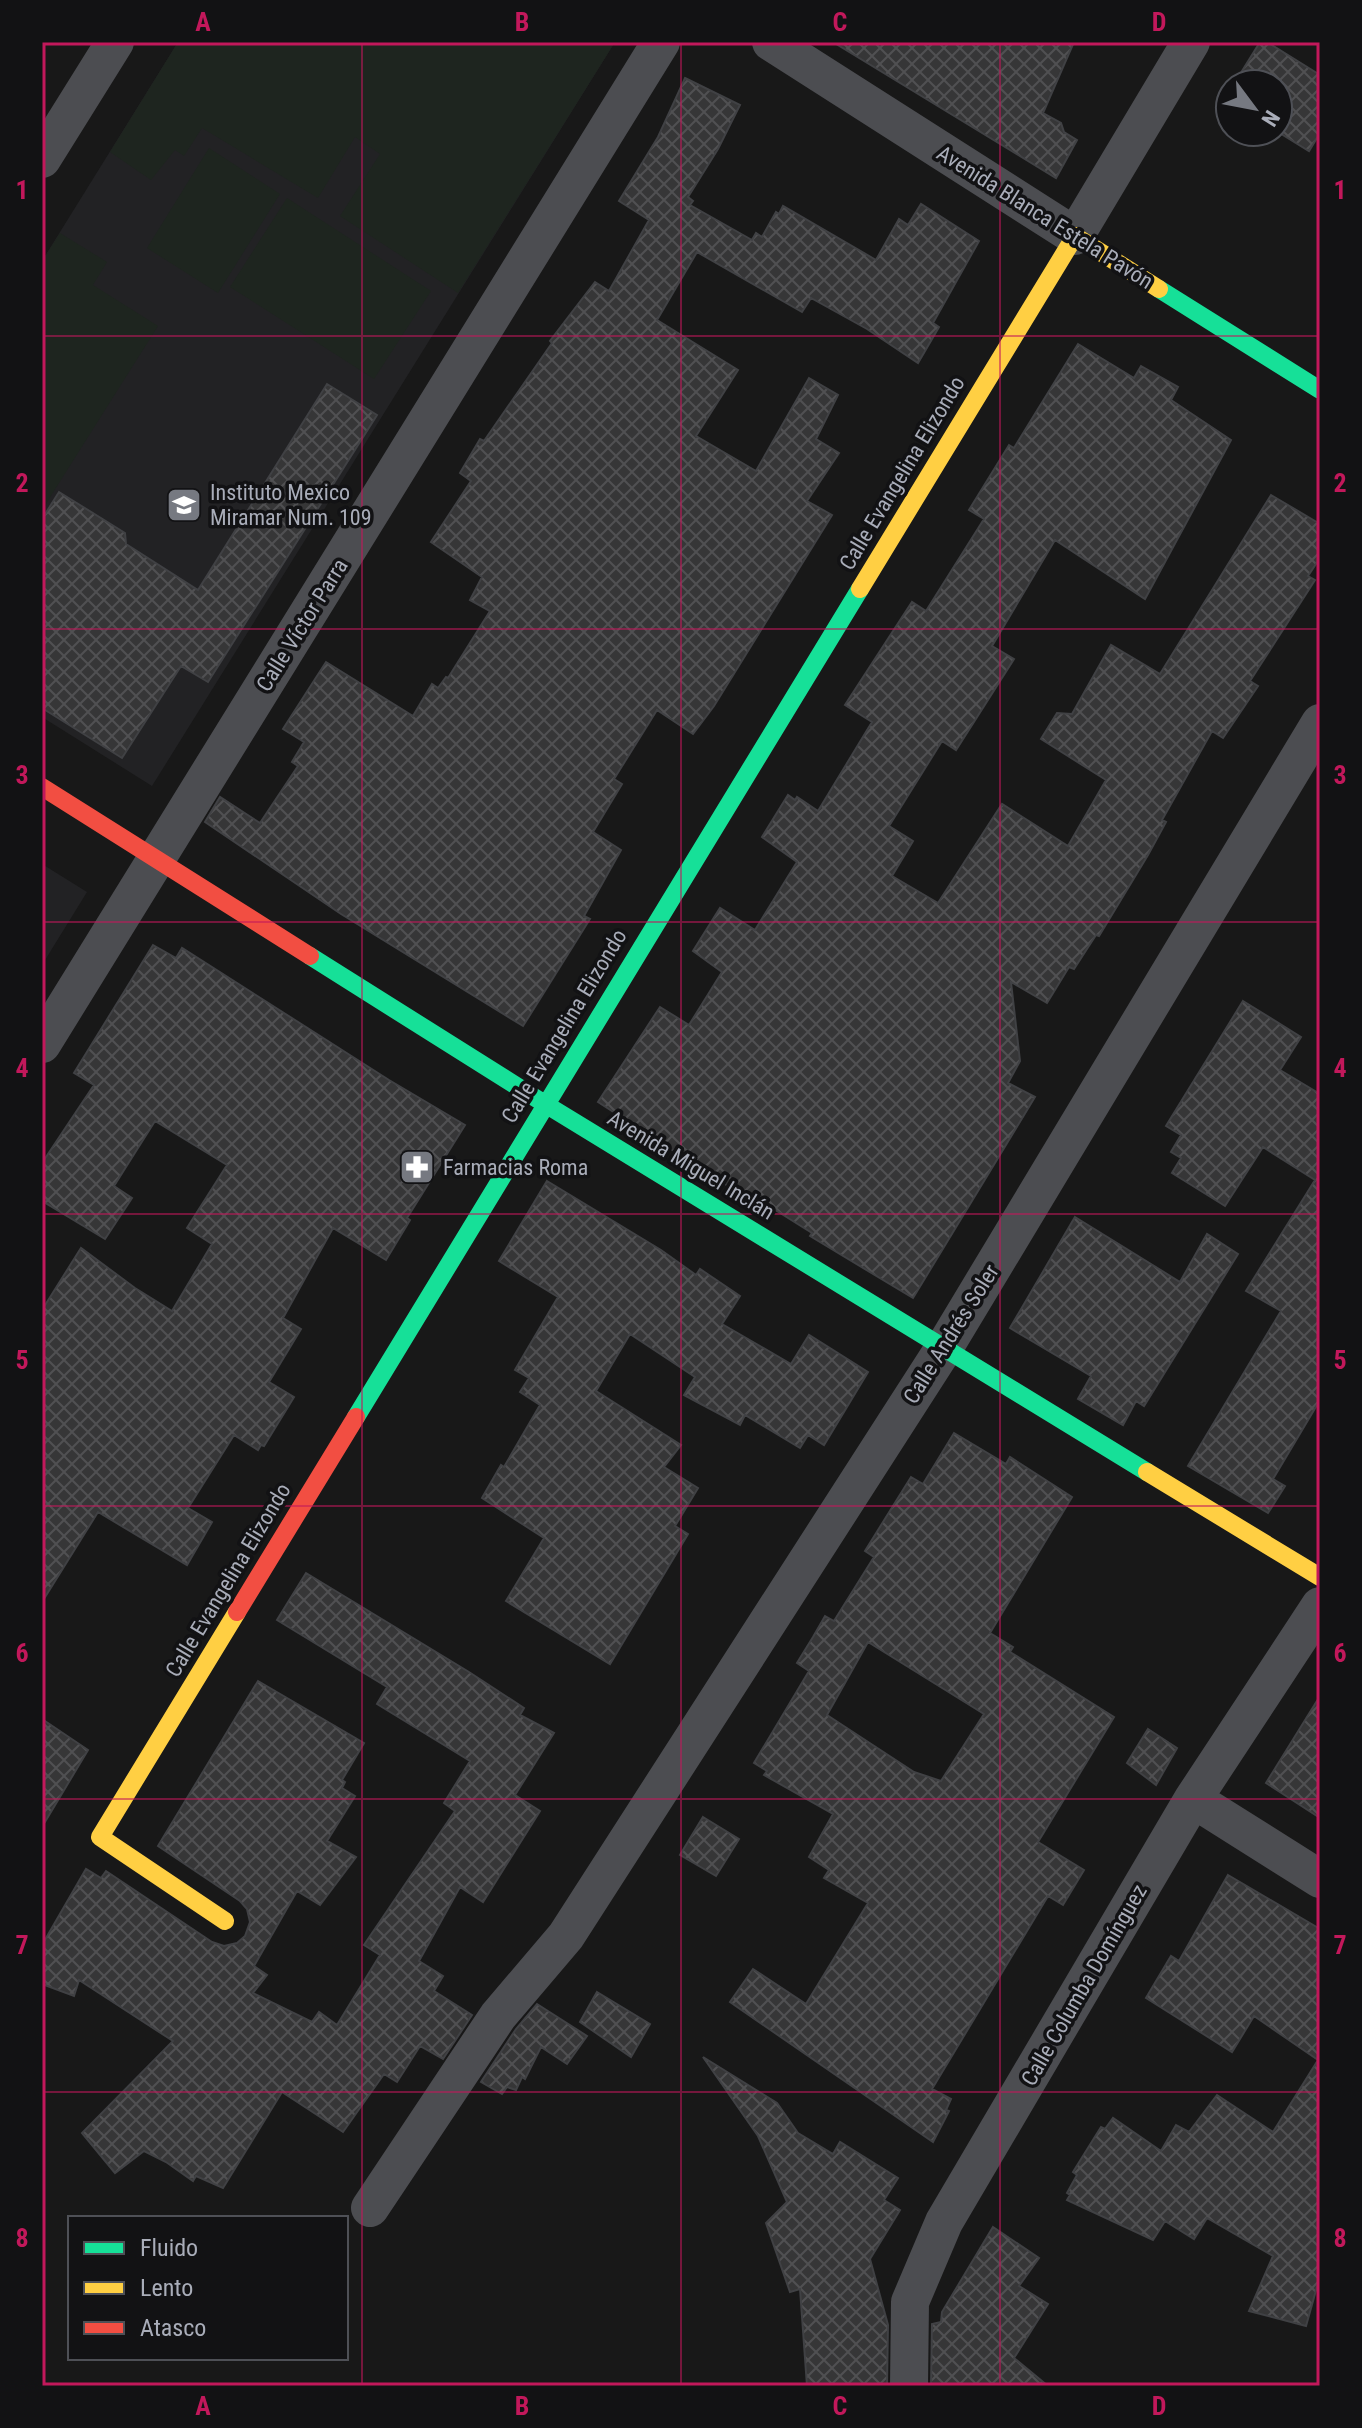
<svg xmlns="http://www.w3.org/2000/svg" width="1362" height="2428" viewBox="0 0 1362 2428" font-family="'Roboto Condensed',sans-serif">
	<defs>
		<pattern id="building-cross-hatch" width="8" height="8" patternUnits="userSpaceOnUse" patternTransform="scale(2)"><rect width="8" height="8" fill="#363637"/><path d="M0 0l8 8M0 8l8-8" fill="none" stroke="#505052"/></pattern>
	</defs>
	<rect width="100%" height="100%" fill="#181818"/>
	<path fill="#222224" d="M178,42H615L152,786L42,717V261Z
		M42,864L87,892L42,965Z"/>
	<path fill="#1e251f" d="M178,42H615L458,293L340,216L380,154L355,137L318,198L202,128L184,156L175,150L151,180L110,152Z
		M209,148L280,194L218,293L147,248Z
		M287,198L431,291L374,379L230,287Z
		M60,233L107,262L93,285L158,326L42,510V261Z"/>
	<path fill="url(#building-cross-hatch)" stroke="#404144" stroke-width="2" fill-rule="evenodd" d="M833,42H1074L1043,113L1061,123L1064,132L1077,140L1056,178Z
		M1260,42H1267L1320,75V133L1309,151L1278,132V84H1234Z
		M685,78L740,105L718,149L688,197L693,201L690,205L752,240L756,233L762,237L776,212L779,214L783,206L876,260L899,219L908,225L921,204L979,241L933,323L939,327L918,363L867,329L811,298L802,312L697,252L657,320L738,370L696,436L756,471L809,378L838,395L816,439L839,453L807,501L832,515L714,706L693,734L657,710L614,779L622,784L593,832L621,850L584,916L590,919L523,1026L341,914L205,822L220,797L260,823L298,766L292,762L304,742L283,729L326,662L413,716L432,684L438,688L446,677L448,678L490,611L470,600L482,577L431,542L471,481L460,473L480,439L484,441L552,343L550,341L595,282L609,291L649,220L619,201L658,137Z
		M1078,344L1134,378L1141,366L1178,387L1171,400L1231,440L1145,599L1055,540L992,646L1014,659L956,750L942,741L889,826L913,841L892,876L938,903L1002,804L1068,846L1106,780L1041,739L1057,713L1072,714L1111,645L1160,674L1271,495L1320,524V558L1308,576L1315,580L1250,681L1258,686L1223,738L1212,731L1162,820L1166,822L1148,855L1099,936L1096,935L1074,969L1069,967L1047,1003L1011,982L1020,1061L1008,1083L1035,1097L913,1298L810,1236L812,1233L753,1196L750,1200L720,1181L598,1102L660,1007L689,1025L722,972L693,951L720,908L755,930L797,862L762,837L788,795L795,800L797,797L818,811L872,722L845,705L912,602L926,611L984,519L969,510L1009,445L1014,448Z
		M327,384L377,415L208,682L181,666L122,758L42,708V519L59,492L125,533L126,544L198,590Z
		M153,945L176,958L182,948L389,1080L465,1125L407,1218L410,1220L386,1260L333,1228L283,1318L301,1329L269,1382L294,1397L264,1446L261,1445L258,1450L234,1435L188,1508L212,1522L187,1565L98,1512L42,1602V1310L81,1248L135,1288L172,1311L212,1244L187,1228L227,1165L155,1121L114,1186L132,1198L105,1239L42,1201V1163L94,1085L74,1073Z
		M1243,1001L1301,1037L1280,1070L1320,1094V1400L1273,1479L1285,1486L1268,1513L1188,1466L1281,1311L1246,1291L1315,1180L1263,1147L1225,1206L1172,1173L1181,1158L1171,1152L1181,1135L1166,1126Z
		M547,1181L661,1250L696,1275L700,1269L740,1296L722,1324L791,1364L809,1335L868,1372L824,1445L808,1435L800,1448L745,1415L740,1425L684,1395L695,1377L630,1334L596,1391L681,1445L664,1467L698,1488L675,1526L688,1534L610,1664L506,1601L544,1538L482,1498L501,1465L504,1467L540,1405L520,1392L529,1378L515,1370L558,1297L499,1261Z
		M1075,1217L1180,1282L1207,1234L1238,1254L1144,1406L1136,1401L1123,1425L1078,1399L1091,1376L1010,1328Z
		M954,1433L1006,1464L1010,1457L1072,1497L990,1633L1013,1647L1010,1652L1114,1717L1038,1842L1084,1870L1063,1905L1048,1896L932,2089L951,2099L946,2110L949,2111L933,2142L730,2002L753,1969L806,2004L868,1903L824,1878L829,1870L809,1857L833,1814L764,1775L767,1771L754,1763L809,1671L797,1663L813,1637L825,1616L834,1621L874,1557L865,1551L911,1477L923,1484ZM868,1642L984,1714L941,1781L914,1772L827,1715Z
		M306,1573L469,1672L524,1708L520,1715L554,1733L515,1795L540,1811L483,1902L460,1887L419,1961L443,1976L434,1991L472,2015L443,2059L420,2046L397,2082L384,2074L343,2132L282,2092L223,2188L196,2176L193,2181L166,2162L144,2151L115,2173L82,2133L173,2041L79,1980L74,1996L42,1984V1945L86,1869L101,1878L106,1871L212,1942L224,1946L237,1943L245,1936L250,1922L247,1909L240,1901L158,1846L258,1681L364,1743L342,1780L345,1782L342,1788L355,1796L327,1841L356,1857L320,1905L297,1891L254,1966L267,1975L253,1993L312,2022L319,2012L337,2025L380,1955L364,1945L455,1811L444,1803L470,1761L377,1704L387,1687L277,1620Z
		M1320,1696V1818L1266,1783Z
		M42,1719L88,1750L42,1827Z
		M1148,1729L1177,1748L1156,1785L1127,1763Z
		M703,1817L739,1839L716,1876L680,1855Z
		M1228,1875L1320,1929V2276L1306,2326L1249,2311L1273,2256L1207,2218L1194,2239L1165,2221L1153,2240L1067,2200L1070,2195L1067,2193L1077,2175L1073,2172L1101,2127L1105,2129L1113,2118L1161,2151L1176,2125L1189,2132L1217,2095L1273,2132L1318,2060L1254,2016L1232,2052L1146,1998L1171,1956L1179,1961Z
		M597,1992L650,2024L631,2057L580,2022Z
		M537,2004L587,2036L567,2064L541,2047L525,2079L522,2077L516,2090L507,2087L502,2094L481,2082L516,2029Z
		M703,2057L777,2103L798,2133L833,2154L840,2142L898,2178L884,2200L900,2210L870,2259L888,2325L887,2386H807L800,2289L790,2292L766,2223L787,2202L758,2136Z
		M993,2227L1039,2258L1019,2286L1048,2304L1014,2358L1048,2386H931L932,2324L941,2322L942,2312Z"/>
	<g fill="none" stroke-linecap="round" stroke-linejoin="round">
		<path stroke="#4c4d51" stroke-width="38" d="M771,42L1075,236L1191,42
			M42,159L115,42
			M42,1044L661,42
			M1193,1799L1320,1879
			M370,2208L498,2016L566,1936L944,1348L1320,723
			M909,2386L910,2302L944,2222L1193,1799L1320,1606"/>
		<path stroke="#16e098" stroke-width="18" d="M1159,289L1320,390
			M310,956L545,1104L1147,1472
			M356,1417L860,589"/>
		<path stroke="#ffcf43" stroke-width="18" d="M860,589L1075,236L1159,289
			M1147,1472L1320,1577
			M225,1921L100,1837L237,1612"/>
		<path stroke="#f24e42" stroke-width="18" d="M42,787L310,956
			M237,1612L356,1417"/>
	</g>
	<path fill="none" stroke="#c2185b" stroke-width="2" stroke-opacity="0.55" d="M362,42V2386M681,42V2386M1000,42V2386M42,336H1320M42,629H1320M42,922H1320M42,1214H1320M42,1506H1320M42,1799H1320M42,2092H1320"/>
	<defs>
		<g id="school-square" transform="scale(1.8)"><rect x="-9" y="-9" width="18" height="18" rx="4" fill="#767981" stroke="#121214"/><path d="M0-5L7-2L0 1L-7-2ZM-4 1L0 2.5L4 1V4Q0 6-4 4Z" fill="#fff"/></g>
		<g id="pharmacy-square" transform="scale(1.8)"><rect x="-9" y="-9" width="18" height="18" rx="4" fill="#767981" stroke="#121214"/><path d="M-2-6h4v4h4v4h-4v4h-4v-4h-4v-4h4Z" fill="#fff"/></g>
	</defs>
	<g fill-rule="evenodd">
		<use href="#school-square" x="184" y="505"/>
		<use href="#pharmacy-square" x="417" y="1167"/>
	</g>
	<g text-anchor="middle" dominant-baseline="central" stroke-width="7" stroke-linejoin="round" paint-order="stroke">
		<g font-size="22" fill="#a9adb9" stroke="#121214">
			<text transform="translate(1045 217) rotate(32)">Avenida Blanca Estela Pavón</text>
			<text transform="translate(902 473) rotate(-59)">Calle Evangelina Elizondo</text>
			<text transform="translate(302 625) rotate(-58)">Calle Víctor Parra</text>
			<text transform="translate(564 1026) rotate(-59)">Calle Evangelina Elizondo</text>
			<text transform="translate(691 1165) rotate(31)">Avenida Miguel Inclán</text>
			<text transform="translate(951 1334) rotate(-58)">Calle Andrés Soler</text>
			<text transform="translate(228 1580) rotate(-59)">Calle Evangelina Elizondo</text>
			<text transform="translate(1084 1985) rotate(-60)">Calle Columba Domínguez</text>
		</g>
		<g font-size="22" fill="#a9adb9" stroke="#121214" text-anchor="start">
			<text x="210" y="492">Instituto Mexico<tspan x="210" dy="25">Miramar Num. 109</tspan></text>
			<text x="443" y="1167">Farmacias Roma</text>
		</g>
	</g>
	<rect width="1362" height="2428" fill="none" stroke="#121214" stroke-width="88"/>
	<rect x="68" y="2216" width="280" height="144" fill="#121214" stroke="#4e5056" stroke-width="2"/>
	<rect x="84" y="2242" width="40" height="12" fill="#16e098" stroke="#4e5056" stroke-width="2"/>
	<text x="140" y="2256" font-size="24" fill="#a9adb9">Fluido</text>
	<rect x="84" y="2282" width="40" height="12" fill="#ffcf43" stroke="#4e5056" stroke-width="2"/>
	<text x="140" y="2296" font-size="24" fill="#a9adb9">Lento</text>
	<rect x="84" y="2322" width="40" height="12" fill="#f24e42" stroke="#4e5056" stroke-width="2"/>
	<text x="140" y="2336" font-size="24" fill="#a9adb9">Atasco</text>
	<g transform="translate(1254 108) rotate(122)"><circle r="38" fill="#121214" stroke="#4e5056" stroke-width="2"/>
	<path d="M0-6L14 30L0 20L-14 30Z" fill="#767981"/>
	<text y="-12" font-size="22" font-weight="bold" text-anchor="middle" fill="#a9adb9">N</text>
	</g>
	<rect x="44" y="44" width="1274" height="2340" fill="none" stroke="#c2185b" stroke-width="3"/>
	<g font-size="26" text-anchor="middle" font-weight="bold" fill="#c2185b">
		<text x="203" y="31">A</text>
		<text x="522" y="31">B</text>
		<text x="840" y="31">C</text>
		<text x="1159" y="31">D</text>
		<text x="22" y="199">1</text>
		<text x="1340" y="199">1</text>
		<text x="22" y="492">2</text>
		<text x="1340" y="492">2</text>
		<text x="22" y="784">3</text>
		<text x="1340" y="784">3</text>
		<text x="22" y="1077">4</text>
		<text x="1340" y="1077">4</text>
		<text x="22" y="1369">5</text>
		<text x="1340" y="1369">5</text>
		<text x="22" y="1662">6</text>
		<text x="1340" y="1662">6</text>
		<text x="22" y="1954">7</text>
		<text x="1340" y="1954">7</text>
		<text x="22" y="2247">8</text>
		<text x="1340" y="2247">8</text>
		<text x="203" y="2415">A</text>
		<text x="522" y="2415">B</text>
		<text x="840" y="2415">C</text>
		<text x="1159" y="2415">D</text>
	</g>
</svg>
